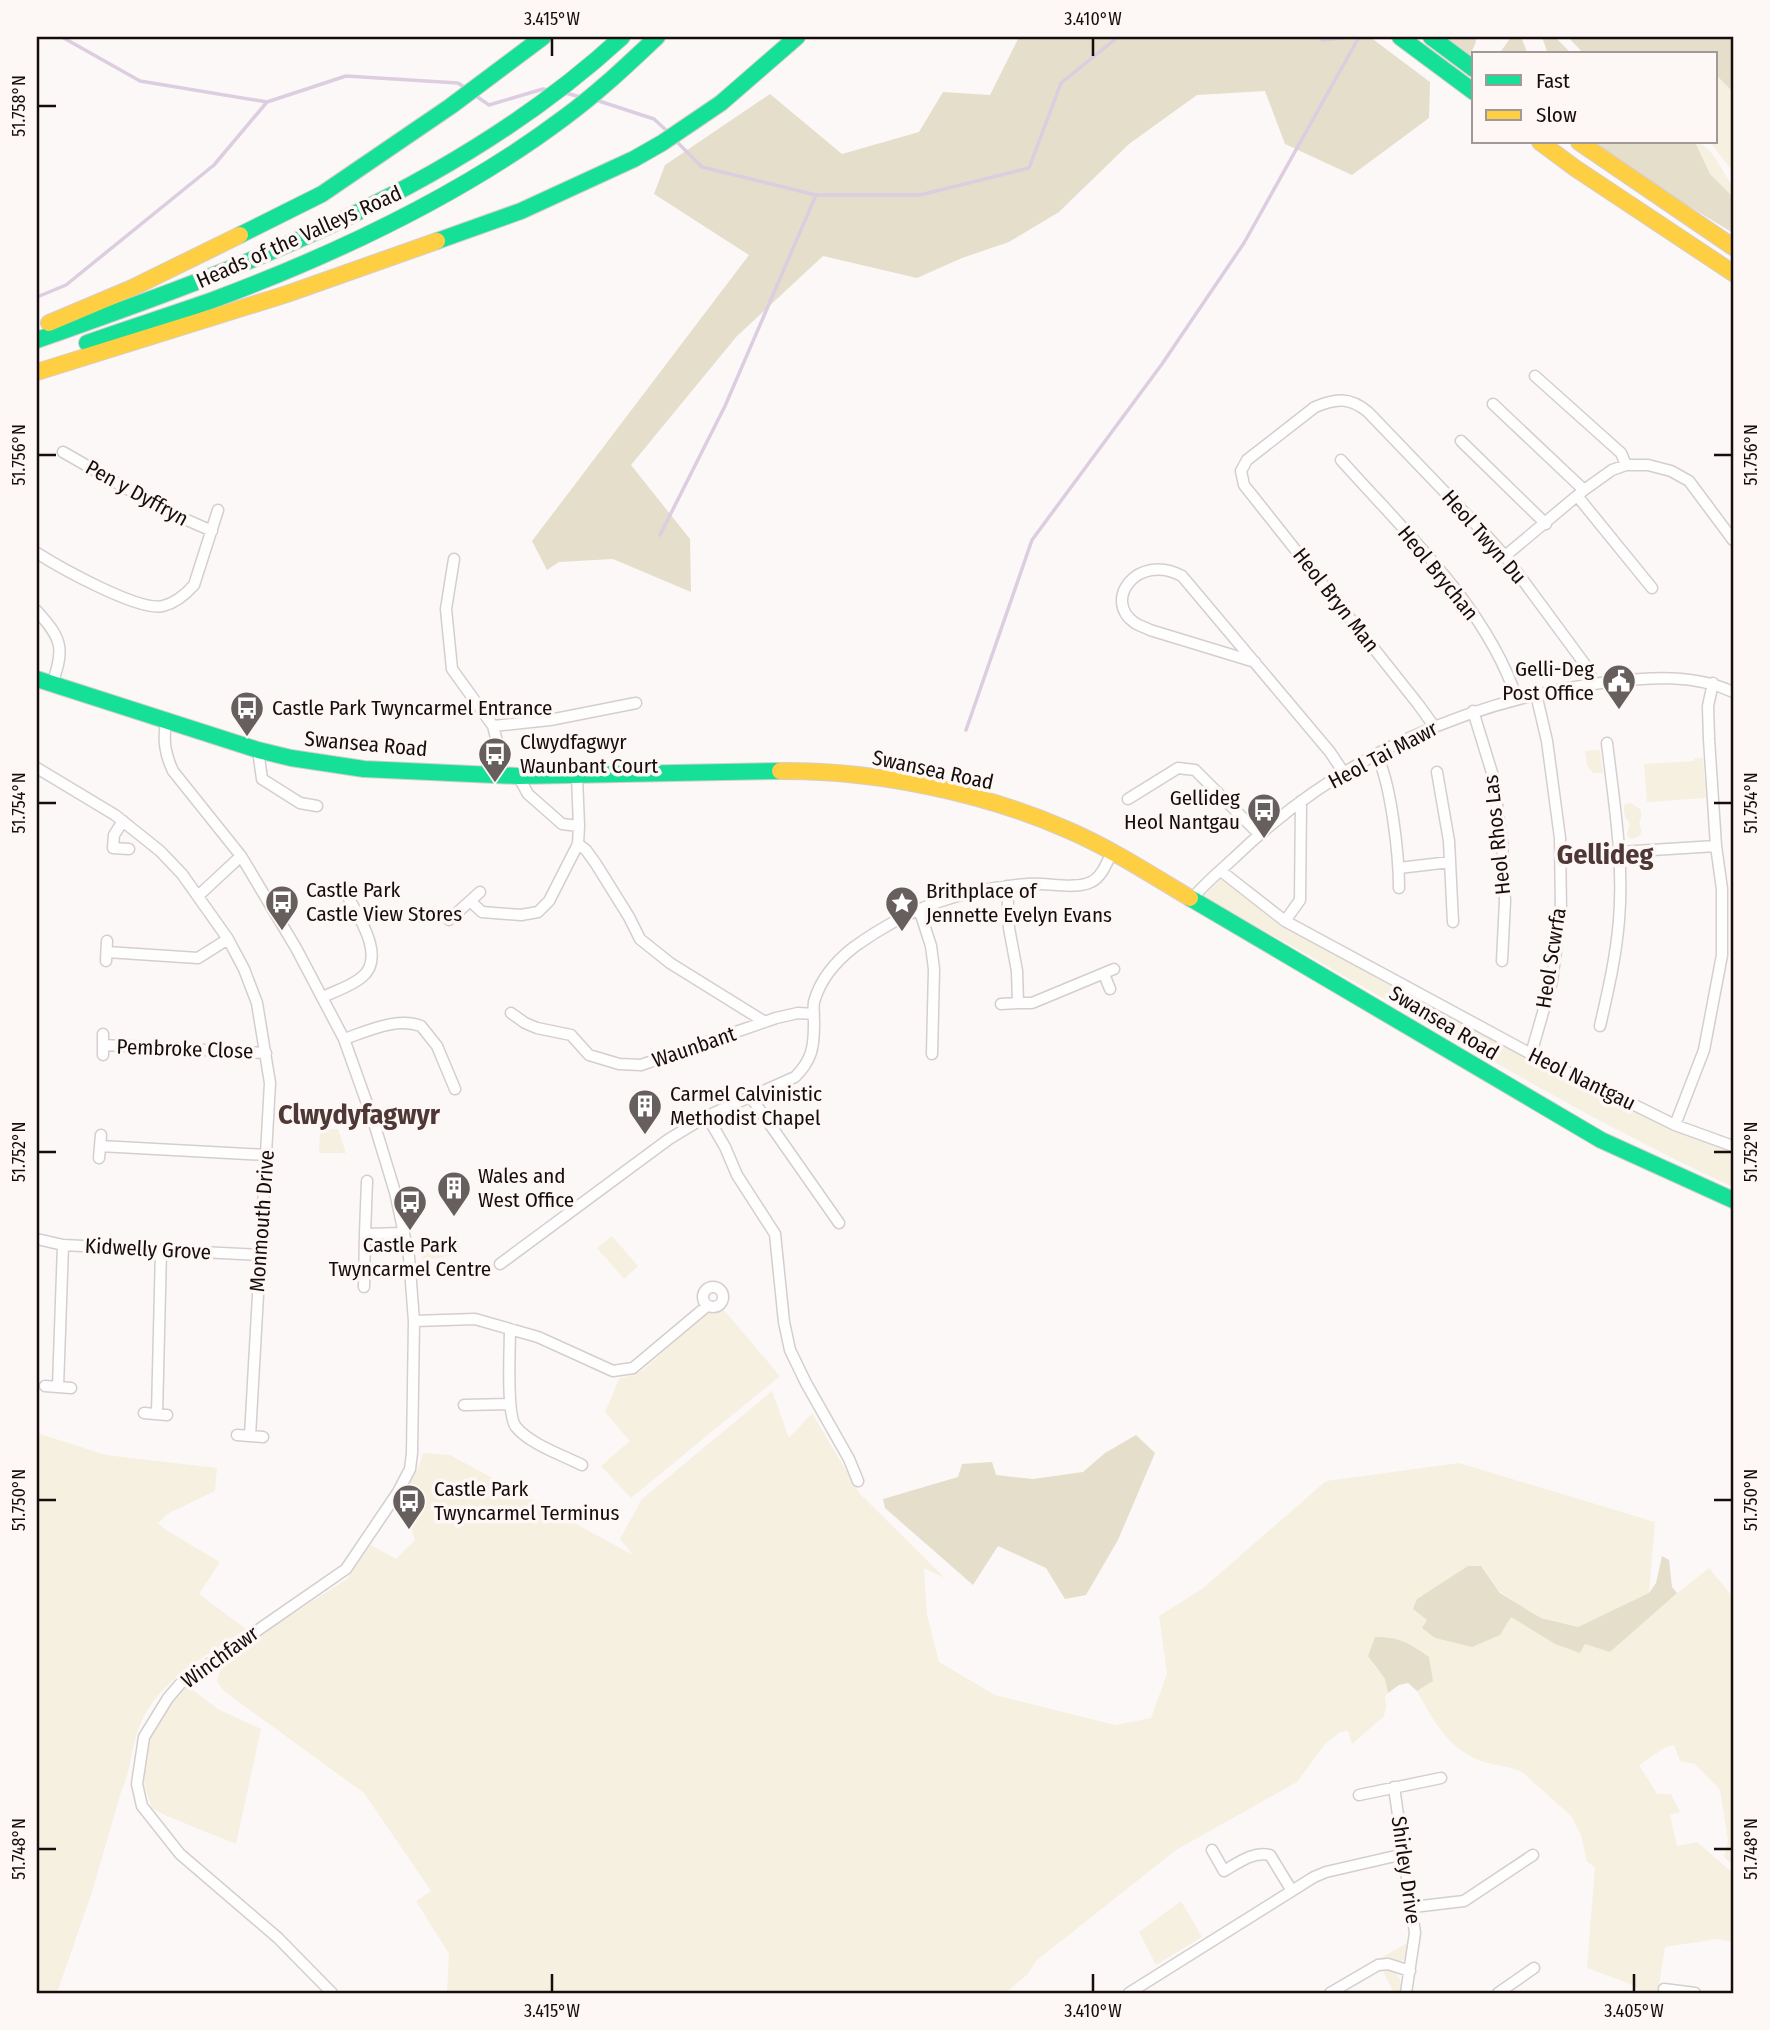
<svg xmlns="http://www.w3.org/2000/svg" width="1770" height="2030" viewBox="0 0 1770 2030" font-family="'Fira Sans Condensed',sans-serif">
	<rect width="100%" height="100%" fill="#fcf8f7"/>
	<path fill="#f6f0e1" d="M1716,75L1733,92V172L1710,142H1716Z
		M1695,142C1715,147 1721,172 1733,186V197L1710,174Z
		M1600,750L1603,773H1593L1587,765L1585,751Z
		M1694,758H1703L1706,798L1647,802L1644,764L1694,761Z
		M1631,803L1641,810V818L1639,824C1644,832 1641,837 1632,839L1628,837L1627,833L1630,824C1625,817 1622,812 1625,804Z
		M1222,878L1290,928L1416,1000L1601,1095L1733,1150V1187C1550,1103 1381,992 1203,897Z
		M320,1129H338L346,1153H319Z
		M457,1236L461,1253L423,1261L419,1244Z
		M612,1236L638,1266L624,1279L597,1248Z
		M723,1309L780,1376L631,1498L601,1466L630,1441L605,1412L619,1379L642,1371L706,1313L715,1314Z
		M772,1391L789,1438L812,1413L860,1494L945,1578L924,1568L927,1615L939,1662L995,1695L1115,1725L1151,1718L1167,1674L1159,1616L1202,1589L1326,1481L1459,1463L1655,1522L1649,1594L1578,1627L1541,1618L1500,1592L1481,1566L1511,1617L1555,1644L1580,1653L1585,1644L1671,1598L1709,1568L1733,1597V1865L1724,1857L1728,1840L1720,1790L1695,1764L1680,1761L1674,1745L1666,1747L1639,1765L1657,1794H1671L1680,1812L1670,1815L1677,1846L1697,1842L1733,1873V1942L1717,1939L1665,1947L1658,1993H1643L1630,1984L1587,1968L1595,1867L1587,1862L1581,1835L1571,1816L1522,1772C1510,1766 1497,1766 1484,1762C1450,1751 1433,1721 1417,1691L1433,1681L1373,1664L1385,1679L1388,1693L1385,1696L1386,1706L1384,1716L1352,1744L1348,1731L1340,1732L1325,1744L1297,1782L1176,1850L1036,1961L1028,1974L1005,1993H447L449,1954L416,1901L431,1891L364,1793L225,1692L217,1682C219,1665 234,1654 247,1643L347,1579L371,1545L396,1559L415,1540L401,1497L419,1466L423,1453L450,1455L633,1555L620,1539L642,1499Z
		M37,1433L106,1455L217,1468L215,1491L169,1513L158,1523L166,1530L220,1562L199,1594L246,1629C208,1655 158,1680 140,1725C131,1747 131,1771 121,1792L92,1892L57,1993H37Z
		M186,1685L218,1709L261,1729L236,1844L167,1816L152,1808C149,1798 144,1787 143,1776C141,1738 162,1712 186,1685Z
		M1181,1901L1202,1937L1156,1965L1139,1932Z
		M1409,1942C1405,1974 1397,1955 1377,1960Z
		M1385,1968C1398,1973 1403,1979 1401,1993H1394L1382,1969Z"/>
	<path fill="#e5decb" d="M1019,37H1370L1430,82L1429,118L1352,175L1285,144L1265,91L1197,95L1129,144L1059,212L1009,242L962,258L917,278L823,256L737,336L631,465L690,539L691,592L613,559L559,562L547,570L532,541L749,255L654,194L665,165L770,94L842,154L919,132L943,92L990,95Z
		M1446,37H1475L1476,42L1470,55Z
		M1511,37H1521L1528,54H1499Z
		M1542,37H1555L1572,54H1548Z
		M1568,37H1733V92L1716,75V54H1584Z
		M1591,142H1695L1710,174L1733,197V233L1641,177Z
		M1136,1435L1155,1453L1118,1540L1086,1595L1065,1599L1046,1568L998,1546L973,1585L885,1508L883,1499L958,1477L962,1464L992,1462L996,1475L1033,1479L1083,1472L1105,1453Z
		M1662,1556L1669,1560L1672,1587L1677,1593L1610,1652L1585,1644L1580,1653L1555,1644L1511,1617L1500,1635L1472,1647L1435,1638L1422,1628L1427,1620L1413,1609L1417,1599L1468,1566H1481L1500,1593L1541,1618L1578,1627L1649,1593L1656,1583Z
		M1375,1637C1400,1637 1409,1643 1429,1657L1433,1681L1417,1691L1408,1683L1399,1685L1388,1693L1385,1679L1368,1656Z"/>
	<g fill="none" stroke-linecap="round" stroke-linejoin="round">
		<path stroke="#ddcde1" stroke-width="3.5" d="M62,37L140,81L267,102
			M1319,37L1323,40L1352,37
			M565,93L581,97
			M476,96L489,105L543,89L547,90
			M599,101L654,119L667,131
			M677,142L702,167L816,195H920L1029,168L1061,83L1118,37
			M37,297L66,285L214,165L267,102L346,76L458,83L464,87
			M660,535L725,406L816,195
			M966,730L1032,540L1162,364L1244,243L1359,37"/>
		<g stroke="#d5cecd" stroke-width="13">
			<path id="street" d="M1535,376L1621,453L1626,465
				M1493,404L1584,490
				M1461,441L1546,524
				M63,452L164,510L212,531
				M1341,460C1404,531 1486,606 1517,699
				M1578,497L1652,588
				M37,553C59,567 139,612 163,606C175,603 186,594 194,585L218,510
				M1505,556L1584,490L1612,470L1626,465H1648L1671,471L1689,481L1733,540
				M454,559L446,609L452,669L493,726L499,749L502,775
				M37,611C62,639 65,648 52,684
				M1255,662L1150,630C1145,627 1139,626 1135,623C1102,601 1137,552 1182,576L1330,752L1344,773
				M1473,711L1493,776L1502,842L1505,901L1502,961
				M166,722C163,741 165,754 173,771L241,856L296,948L344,1039L374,1123L395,1192L409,1257L414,1321L412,1453L410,1469L398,1492L346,1569L180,1684L168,1698L144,1737L137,1784L142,1806L180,1854L278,1938L332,1993
				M493,726L550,720L636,703
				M1433,727L1431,722L1418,704L1244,485L1241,471L1247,460L1315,407C1336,398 1350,397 1368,412L1488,537L1505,556L1584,663L1590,674L1591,684
				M258,750L262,779L300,803L317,806
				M1376,754C1391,781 1399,856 1399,888
				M37,768L115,815L160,851L182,874L228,939L244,969L257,1003L270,1083L250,1436
				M1437,772L1449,841L1453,922
				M518,776L528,794L562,824L579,826
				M1128,799L1178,768L1195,770L1259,834
				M123,821L114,835L113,848L129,849
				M578,844L586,850L596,864L629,917L640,939L670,963L765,1022
				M1620,852L1716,846
				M1399,868L1450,862
				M1221,871L1285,921L1531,1054L1675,1125L1733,1146
				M1007,886L1009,928L1017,971L1018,1003H1032L1114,969
				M198,896L241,856
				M1192,899C1204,884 1220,871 1234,858C1337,758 1466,700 1608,682C1650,677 1695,674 1733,692
				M470,901L482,912L521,915L538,912L549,901L578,844L579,826L577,776
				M919,909L931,946L934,969L932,1054
				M336,914L352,904
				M449,920L480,892
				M1285,921L1300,900L1301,801
				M107,952L198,958L228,939
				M106,961L107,941
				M1104,974L1110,989
				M323,997C335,991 352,986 362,977C387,957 357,914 346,893
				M1001,1004L1018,1003
				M511,1013L525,1023L537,1028L571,1035L589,1055L619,1064L641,1065L776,1018L798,1013L814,1014
				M1600,1026C1608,991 1616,957 1619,920C1624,861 1614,802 1607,743
				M344,1039C368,1031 396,1017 421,1026L437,1046L455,1089
				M103,1045L266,1053
				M1531,1054L1552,981L1561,913L1560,838L1547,741L1536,694
				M103,1055V1034
				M750,1096L839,1223
				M707,1116L725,1147L737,1175L775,1234L784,1322L790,1350L806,1383L849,1459L858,1481
				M1675,1125L1704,1050L1722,955V889L1716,846L1709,739L1708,706L1713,683
				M100,1146L267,1155
				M99,1158L101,1135
				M367,1181L365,1234L404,1233
				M37,1239L63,1245L260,1255
				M500,1264L669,1139L707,1116L795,1077C812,1060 814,1047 814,1024C814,1017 813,1009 814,1002C820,980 836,961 854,947C910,907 959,890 1027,884C1045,882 1075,890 1091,882C1102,877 1107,862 1112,852
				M703 1297a10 10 0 1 1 20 0a10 10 0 1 1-20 0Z
				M364,1287L365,1234
				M414,1321L475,1319L538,1337L613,1371L633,1368L707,1306
				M510,1329C510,1347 506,1415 516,1427C530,1444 562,1455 582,1465
				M45,1386L71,1388
				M58,1387L63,1245
				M464,1405L510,1404
				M144,1413L167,1415
				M157,1414L161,1250
				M237,1435L263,1437
				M1394,1787L1415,1933L1406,1993
				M1359,1795L1441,1778
				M1212,1850L1224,1871C1238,1863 1253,1851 1270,1855L1292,1891
				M1413,1907L1464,1901L1533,1855
				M1664,1989L1695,1993
				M1129,1993L1314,1877L1326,1872L1404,1854
				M1330,1993L1378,1965L1388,1964L1410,1971
				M1498,1993L1534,1968"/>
		</g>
		<g stroke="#d5cecd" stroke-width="18">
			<path id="fast" d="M1400,37L1474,92
				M1431,37L1474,69
				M240,235L322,194L451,106L543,37
				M437,241L521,211L634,159L662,143L721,103L797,37
				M37,340C245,267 457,189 622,37
				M87,343C129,328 171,315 213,300C336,254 460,196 565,117C598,93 627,65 657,37
				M37,679L258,750L291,758L364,769L518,776L780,771
				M1190,898L1601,1140L1733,1200"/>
		</g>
		<g stroke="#d5cecd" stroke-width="18">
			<path id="slow" d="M1540,142L1575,168L1733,273
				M1579,142L1733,247
				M49,323L132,288L240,235
				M37,372L287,294L437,241
				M780,771C873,770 982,792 1068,830C1110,848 1150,874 1190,898"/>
		</g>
		<use href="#street" stroke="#fffefe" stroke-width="10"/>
		<use href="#fast" stroke="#16e098" stroke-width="16"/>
		<use href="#slow" stroke="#ffcf43" stroke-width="16"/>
	</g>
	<path fill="none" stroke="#160d0c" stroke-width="2.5" d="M552,38V56M1093,38V56M38,106H56M38,455H56M1714,455H1732M38,803H56M1714,803H1732M38,1152H56M1714,1152H1732M38,1500H56M1714,1500H1732M38,1849H56M1714,1849H1732M552,1974V1992M1093,1974V1992M1634,1974V1992"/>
	<defs>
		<g id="civic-pin" transform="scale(1.75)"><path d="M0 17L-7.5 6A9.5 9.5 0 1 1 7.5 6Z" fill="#665f5e" stroke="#fdf7f6"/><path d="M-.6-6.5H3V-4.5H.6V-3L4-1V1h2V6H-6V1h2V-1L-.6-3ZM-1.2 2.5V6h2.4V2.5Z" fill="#fff"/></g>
		<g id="bus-pin" transform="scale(1.75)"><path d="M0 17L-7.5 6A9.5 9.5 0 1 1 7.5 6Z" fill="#665f5e" stroke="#fdf7f6"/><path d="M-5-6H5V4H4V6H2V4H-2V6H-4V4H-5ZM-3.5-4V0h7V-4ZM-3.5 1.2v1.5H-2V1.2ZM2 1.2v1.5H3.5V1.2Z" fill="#fff"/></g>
		<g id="sight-pin" transform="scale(1.75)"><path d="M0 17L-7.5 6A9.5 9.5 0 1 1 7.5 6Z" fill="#665f5e" stroke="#fdf7f6"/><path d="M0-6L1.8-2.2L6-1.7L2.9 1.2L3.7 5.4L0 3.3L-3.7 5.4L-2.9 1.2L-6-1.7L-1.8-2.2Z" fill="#fff"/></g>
		<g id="building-pin" transform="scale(1.75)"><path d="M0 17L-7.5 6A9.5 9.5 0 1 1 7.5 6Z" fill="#665f5e" stroke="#fdf7f6"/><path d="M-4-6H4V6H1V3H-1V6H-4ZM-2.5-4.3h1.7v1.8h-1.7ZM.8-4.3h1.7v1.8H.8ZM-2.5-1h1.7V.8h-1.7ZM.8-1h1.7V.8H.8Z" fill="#fff"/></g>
	</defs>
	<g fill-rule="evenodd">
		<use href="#civic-pin" x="1619" y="681"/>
		<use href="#bus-pin" x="247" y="708"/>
		<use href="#bus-pin" x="495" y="754"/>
		<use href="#bus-pin" x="1264" y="810"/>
		<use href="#bus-pin" x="282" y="902"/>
		<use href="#sight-pin" x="902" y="903"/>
		<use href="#building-pin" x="645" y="1106"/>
		<use href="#building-pin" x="454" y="1188"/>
		<use href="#bus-pin" x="410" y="1202"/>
		<use href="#bus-pin" x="409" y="1501"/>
	</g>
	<g text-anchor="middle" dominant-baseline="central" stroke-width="7" stroke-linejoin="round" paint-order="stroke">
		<g font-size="21" fill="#160d0c" stroke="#fdf7f6">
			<text transform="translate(299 237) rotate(-24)">Heads of the Valleys Road</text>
			<text transform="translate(137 493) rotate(29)">Pen y Dyffryn</text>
			<text transform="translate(1484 537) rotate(49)">Heol Twyn Du</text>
			<text transform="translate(1438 573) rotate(51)">Heol Brychan</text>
			<text transform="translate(1336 600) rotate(52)">Heol Bryn Man</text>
			<text transform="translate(366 744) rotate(5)">Swansea Road</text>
			<text transform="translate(1383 755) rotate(-28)">Heol Tai Mawr</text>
			<text transform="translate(933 770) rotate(12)">Swansea Road</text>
			<text transform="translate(1497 835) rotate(-96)">Heol Rhos Las</text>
			<text transform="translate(1551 958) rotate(-81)">Heol Scwrfa</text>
			<text transform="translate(1444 1023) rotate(31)">Swansea Road</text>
			<text transform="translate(694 1047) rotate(-19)">Waunbant</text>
			<text transform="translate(185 1049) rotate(2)">Pembroke Close</text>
			<text transform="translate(1582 1079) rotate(26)">Heol Nantgau</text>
			<text transform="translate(262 1221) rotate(-86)">Monmouth Drive</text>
			<text transform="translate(148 1249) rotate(3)">Kidwelly Grove</text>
			<text transform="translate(220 1657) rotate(-36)">Winchfawr</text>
			<text transform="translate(1406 1870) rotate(82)">Shirley Drive</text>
		</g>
		<g font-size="21" fill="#160d0c" stroke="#fdf7f6" text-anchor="start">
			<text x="1594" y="669" text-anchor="end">Gelli-Deg<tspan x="1594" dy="24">Post Office</tspan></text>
			<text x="272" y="708">Castle Park Twyncarmel Entrance</text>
			<text x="520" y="742">Clwydfagwyr<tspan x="520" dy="24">Waunbant Court</tspan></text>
			<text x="1240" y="798" text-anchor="end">Gellideg<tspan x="1240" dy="24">Heol Nantgau</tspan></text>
			<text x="306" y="890">Castle Park<tspan x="306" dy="24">Castle View Stores</tspan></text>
			<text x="926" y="891">Brithplace of<tspan x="926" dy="24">Jennette Evelyn Evans</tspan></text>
			<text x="670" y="1094">Carmel Calvinistic<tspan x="670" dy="24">Methodist Chapel</tspan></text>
			<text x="478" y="1176">Wales and<tspan x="478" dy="24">West Office</tspan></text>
			<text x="410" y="1245" text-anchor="middle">Castle Park<tspan x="410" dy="24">Twyncarmel Centre</tspan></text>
			<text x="434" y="1489">Castle Park<tspan x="434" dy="24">Twyncarmel Terminus</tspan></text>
		</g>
		<g font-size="28" font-weight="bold" fill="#4e3835" stroke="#fdf7f6">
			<text x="1605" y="854">Gellideg</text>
			<text x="359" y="1114">Clwydyfagwyr</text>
		</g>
	</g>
	<rect width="1770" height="2030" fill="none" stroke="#fdf7f6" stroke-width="77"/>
	<rect x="1472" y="52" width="245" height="91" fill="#fdf7f6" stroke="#a19998" stroke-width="2"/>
	<rect x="1486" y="75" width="35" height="10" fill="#16e098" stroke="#a19998" stroke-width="2"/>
	<text x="1536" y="88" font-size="21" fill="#160d0c">Fast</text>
	<rect x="1486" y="110" width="35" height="10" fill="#ffcf43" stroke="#a19998" stroke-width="2"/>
	<text x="1536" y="122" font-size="21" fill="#160d0c">Slow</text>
	<rect x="38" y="38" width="1694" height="1954" fill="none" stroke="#160d0c" stroke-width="2.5"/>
	<g font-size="18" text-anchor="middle" fill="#160d0c">
		<text x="552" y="25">3.415°W</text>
		<text x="1093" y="25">3.410°W</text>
		<text transform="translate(19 106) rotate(-90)" y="6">51.758°N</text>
		<text transform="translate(19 455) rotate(-90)" y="6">51.756°N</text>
		<text transform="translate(1751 455) rotate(-90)" y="6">51.756°N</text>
		<text transform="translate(19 803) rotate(-90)" y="6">51.754°N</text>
		<text transform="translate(1751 803) rotate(-90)" y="6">51.754°N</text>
		<text transform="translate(19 1152) rotate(-90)" y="6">51.752°N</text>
		<text transform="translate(1751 1152) rotate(-90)" y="6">51.752°N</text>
		<text transform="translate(19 1500) rotate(-90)" y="6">51.750°N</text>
		<text transform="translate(1751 1500) rotate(-90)" y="6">51.750°N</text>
		<text transform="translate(19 1849) rotate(-90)" y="6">51.748°N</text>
		<text transform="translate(1751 1849) rotate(-90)" y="6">51.748°N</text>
		<text x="552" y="2017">3.415°W</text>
		<text x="1093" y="2017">3.410°W</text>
		<text x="1634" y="2017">3.405°W</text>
	</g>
</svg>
